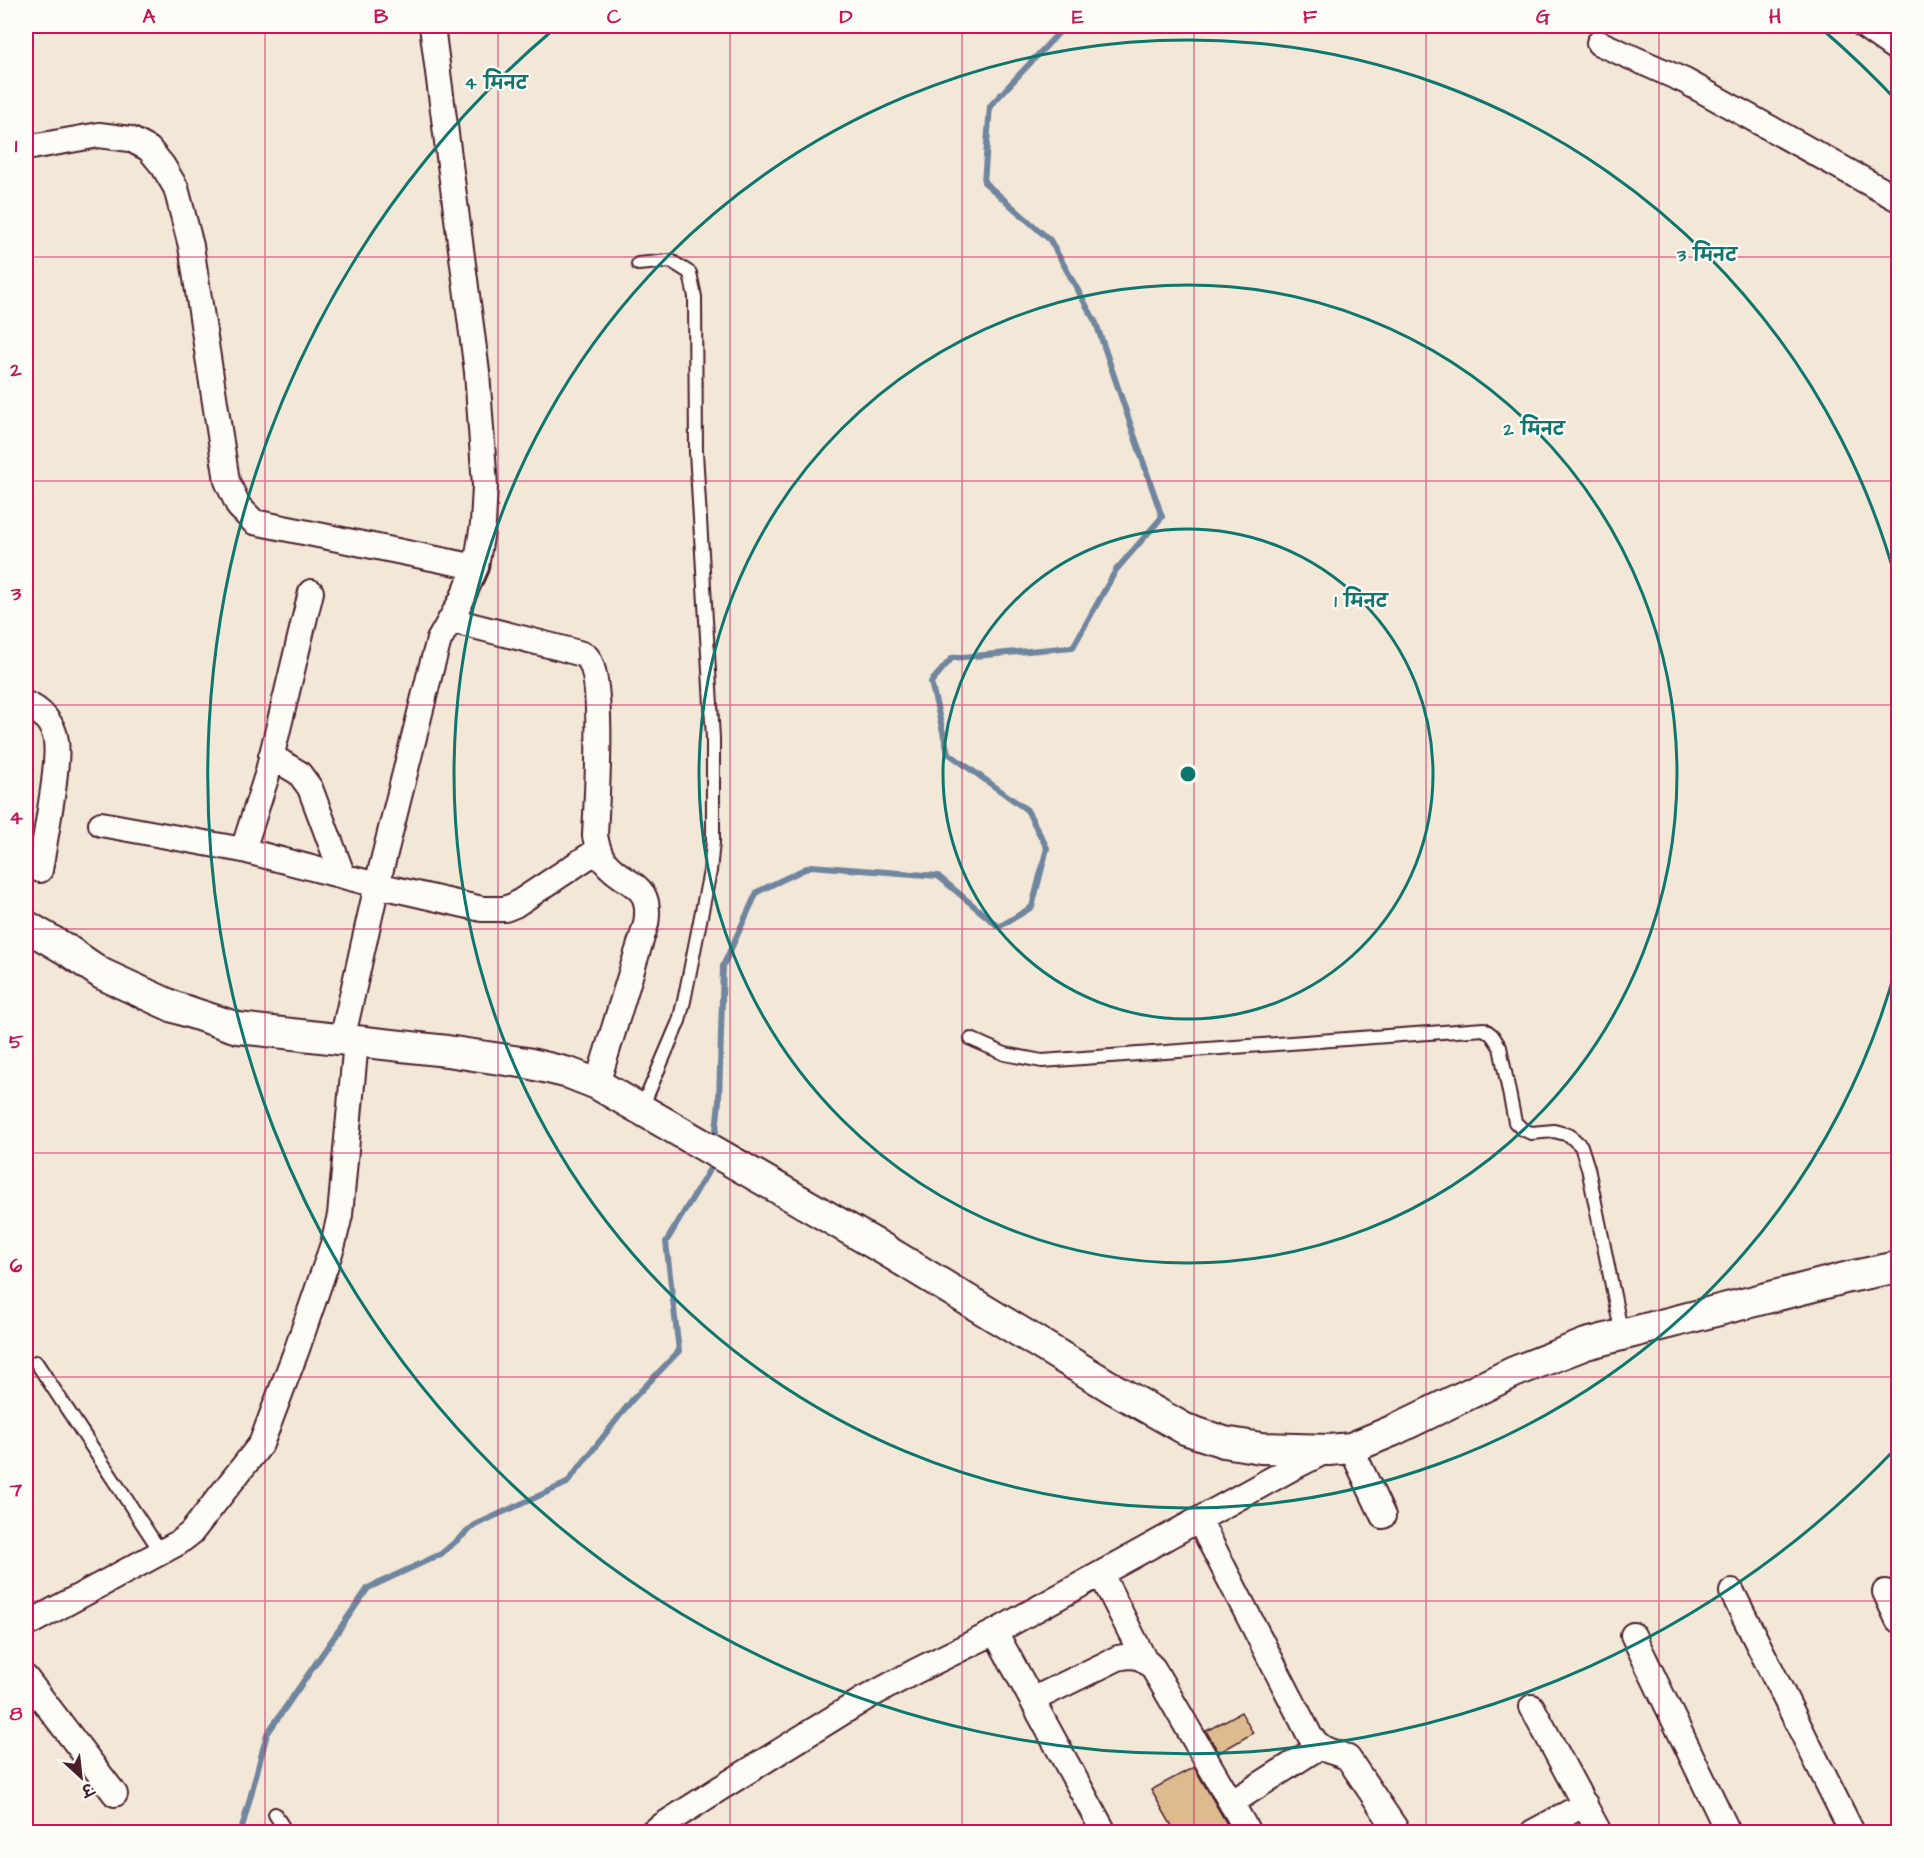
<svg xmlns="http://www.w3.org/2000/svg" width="1924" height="1858" viewBox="0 0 1924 1858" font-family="'Architects Daughter','Playpen Sans Deva',sans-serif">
	<rect width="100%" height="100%" fill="#f3e8d8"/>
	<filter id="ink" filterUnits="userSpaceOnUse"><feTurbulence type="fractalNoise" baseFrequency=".0167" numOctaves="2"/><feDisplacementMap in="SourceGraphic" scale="12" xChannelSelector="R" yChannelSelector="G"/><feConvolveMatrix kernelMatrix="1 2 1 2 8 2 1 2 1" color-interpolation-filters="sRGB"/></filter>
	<g filter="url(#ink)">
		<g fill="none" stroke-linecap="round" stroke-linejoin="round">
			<path stroke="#70859e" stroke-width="6" d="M715,1141L719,1101L723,966L757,892L811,866L938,876L999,927L1032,907L1047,848L1027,810L948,753L931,682L952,658L1073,647L1116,570L1162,517L1096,323L1050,240L984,182L990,106L1065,26
				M241,1832L267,1734L368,1588L441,1554L475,1525L567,1483L632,1400L679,1351L666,1242L711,1167L712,1160"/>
		</g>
		<path fill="#ddbb8f" stroke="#4a1f2b" stroke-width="1.5" d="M1241,1712L1253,1733L1219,1753L1206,1731Z
			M1194,1767L1219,1810L1232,1833H1176L1151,1790Z"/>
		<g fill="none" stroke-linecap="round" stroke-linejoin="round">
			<g stroke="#4a1f2b" stroke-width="16">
				<path id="service" d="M638,264L671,261L690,273L695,297L696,452L713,738V842L710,871L684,1001L679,1021L641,1110
					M971,1039L1005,1054L1042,1061L1484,1029L1492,1035L1500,1047L1515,1122L1522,1129L1531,1133L1554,1131L1569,1135L1581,1146L1588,1168L1622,1335
					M36,1362L161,1552
					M275,1814L286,1832"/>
			</g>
			<g stroke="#4a1f2b" stroke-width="28">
				<path id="minor" d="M1864,26L1898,50
					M1599,43L1685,81L1898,199
					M26,148L99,135L130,139L149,149L163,166L176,188L191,246L227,481L239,507L254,522L476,567
					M450,620L568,650C573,652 582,653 586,656C606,674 596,806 595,836C597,846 599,854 605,862C625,887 653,881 646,924L597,1084
					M26,704C41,709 54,725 56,741C58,755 55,769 54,783C50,812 45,841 40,870
					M271,756L299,773L310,788L343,876
					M101,824L243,850L377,885L482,909H505L515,905L598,850
					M243,850L267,775L311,592
					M342,1040L377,885L432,665L439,640L461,601L476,567L483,524L485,486L477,372L432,26
					M1351,1448L1383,1516
					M1199,1520L1310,1736C1325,1754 1330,1749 1348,1758L1398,1832
					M1101,1574L1143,1657
					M1732,1592L1852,1832
					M1885,1592L1898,1620
					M26,1625L178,1543L191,1533L261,1444L297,1349L333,1244L340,1215L356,1041
					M995,1632L1104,1832
					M1633,1635L1728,1832
					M26,1678L115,1794
					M1032,1700L1118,1658C1134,1654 1142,1656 1153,1668L1248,1832
					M1532,1707L1599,1832
					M1231,1803L1319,1747
					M652,1832L719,1789L864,1699L916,1671L995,1632L1294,1467L1328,1450
					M1533,1832L1585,1804"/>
			</g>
			<g stroke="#4a1f2b" stroke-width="34">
				<path id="tertiary" d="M26,926L67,950L102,974L174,1007L238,1028L447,1051L527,1063L569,1073L597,1084L887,1251L1114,1389L1185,1429L1224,1442L1261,1448L1329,1450L1351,1448L1392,1431L1514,1372L1586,1344L1849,1277L1898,1267"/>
			</g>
			<use href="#service" stroke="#fdfcf7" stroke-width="12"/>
			<use href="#minor" stroke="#fdfcf7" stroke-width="24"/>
			<use href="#tertiary" stroke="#fdfcf7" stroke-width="30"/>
		</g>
	</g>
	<path fill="none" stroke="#c2185b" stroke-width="1.5" stroke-opacity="0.55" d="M265,26V1832M498,26V1832M730,26V1832M962,26V1832M1194,26V1832M1426,26V1832M1659,26V1832M26,257H1898M26,481H1898M26,705H1898M26,929H1898M26,1153H1898M26,1377H1898M26,1601H1898"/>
	<g fill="none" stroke="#0f766e" stroke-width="3">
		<circle cx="1188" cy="774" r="245"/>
		<circle cx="1188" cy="774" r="489"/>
		<path d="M1897 964A734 734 0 1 1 1897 584"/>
		<path d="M1897 1447A978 978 0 1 1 553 30M1823 30A978 978 0 0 1 1897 101"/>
	</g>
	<circle cx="1188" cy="774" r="9" fill="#0f766e" stroke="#fdfcf7" stroke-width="3"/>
	<g font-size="18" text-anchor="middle" font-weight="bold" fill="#0f766e" stroke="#fdfcf7" stroke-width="4.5" stroke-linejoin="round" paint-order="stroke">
		<text x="496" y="89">4 मिनट</text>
		<text x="1707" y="261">3 मिनट</text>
		<text x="1534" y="435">2 मिनट</text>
		<text x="1361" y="607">1 मिनट</text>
	</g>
	<rect width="1924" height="1858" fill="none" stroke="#fdfcf7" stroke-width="66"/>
	<g transform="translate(81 1777) rotate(153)" stroke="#fdfcf7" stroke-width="4.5" paint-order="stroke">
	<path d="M0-4.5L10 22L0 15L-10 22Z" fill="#4a1f2b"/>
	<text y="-9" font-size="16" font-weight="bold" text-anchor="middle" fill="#4a1f2b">उ</text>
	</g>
	<rect x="33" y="33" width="1858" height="1792" fill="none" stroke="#c2185b" stroke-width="2"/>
	<g font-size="20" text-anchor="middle" font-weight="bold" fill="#c2185b">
		<text x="149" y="23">A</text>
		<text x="381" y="23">B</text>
		<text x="614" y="23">C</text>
		<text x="846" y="23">D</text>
		<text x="1078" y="23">E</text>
		<text x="1310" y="23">F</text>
		<text x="1543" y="23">G</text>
		<text x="1775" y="23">H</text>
		<text x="16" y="152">1</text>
		<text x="16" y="376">2</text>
		<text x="16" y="600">3</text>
		<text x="16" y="824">4</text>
		<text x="16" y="1048">5</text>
		<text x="16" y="1272">6</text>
		<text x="16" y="1496">7</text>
		<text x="16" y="1720">8</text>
	</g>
</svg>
